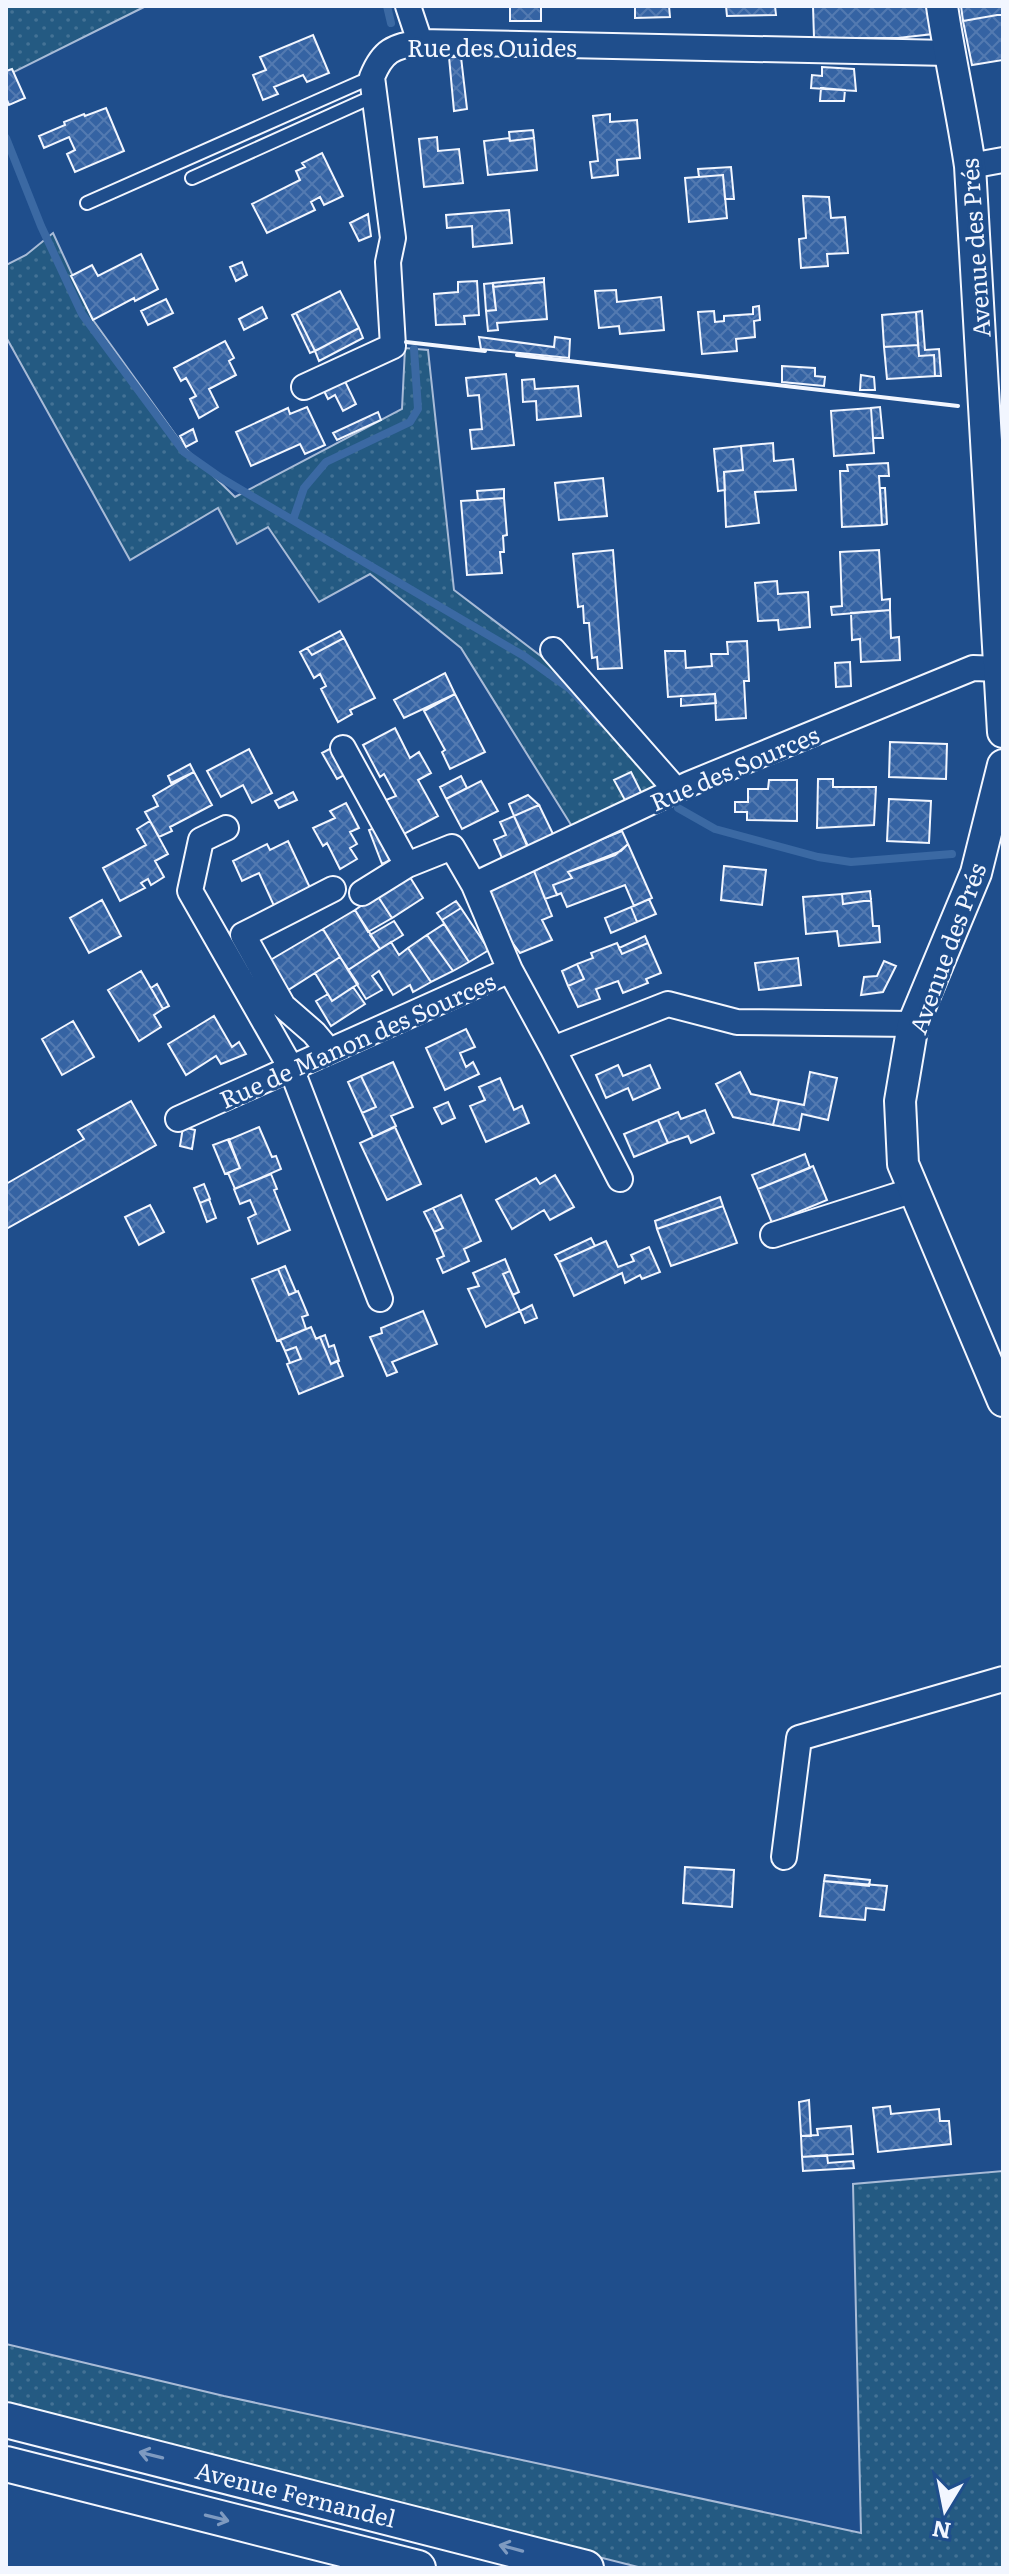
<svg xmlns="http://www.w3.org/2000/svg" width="1009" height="2574" viewBox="0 0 1009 2574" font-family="Literata,serif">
	<defs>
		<pattern id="grass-dots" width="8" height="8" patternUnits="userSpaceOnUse" patternTransform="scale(2)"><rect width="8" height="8" fill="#245a82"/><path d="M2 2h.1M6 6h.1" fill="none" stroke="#447295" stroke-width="1.8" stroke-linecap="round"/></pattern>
		<pattern id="building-cross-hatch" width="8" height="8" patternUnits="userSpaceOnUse" patternTransform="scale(2)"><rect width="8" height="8" fill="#3563a3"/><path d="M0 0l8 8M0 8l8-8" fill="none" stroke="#537ab1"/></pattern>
	</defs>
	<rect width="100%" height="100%" fill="#1f4e8c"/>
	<path fill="url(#grass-dots)" stroke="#a8bbd7" stroke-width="2" d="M6,6H146L6,76Z
		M53,233L93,320L185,448L235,497L402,409L405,348L428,350L454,590L567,676L664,786L573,828L461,648L370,574L319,602L268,527L237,544L218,508L130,560L6,337V265L26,255Z
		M1003,2171V2568H642L6,2407V2344L224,2396L861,2533L853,2184Z"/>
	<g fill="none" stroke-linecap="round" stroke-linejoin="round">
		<path stroke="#3b69a3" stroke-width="8" d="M387,6L391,23
			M6,138L41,226L82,314L184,452L221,478L524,656L570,689L602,723
			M293,520L304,488L326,462L410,422L418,409L414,349
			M678,808L715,829L818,857L851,862L952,854"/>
	</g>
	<path fill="url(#building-cross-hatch)" stroke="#f2f6ff" stroke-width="2" d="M510,6H541V21H510Z
		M635,6H669L670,17L635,18Z
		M726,6H775L776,15L727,16Z
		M813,6H930L933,34L898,38H814Z
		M961,6H1003V14L963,21Z
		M1003,14V60L972,65L963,21Z
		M313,35L329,73L307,82L303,75L274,87L278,94L263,100L253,75L266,70L260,57Z
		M449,57H461L467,109L454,111Z
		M822,67L854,69L856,91L811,88L812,75L822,76Z
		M12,69L25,98L9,105L6,97V71Z
		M821,88L845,90L844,101H820Z
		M106,108L124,151L75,172L67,154L75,150L69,137L44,148L39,136L65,125L64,122L84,114L85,116Z
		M610,114V122L637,120L640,158L617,160L618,175L592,178L590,162L598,161L593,116Z
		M533,130L534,138L510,141L509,132Z
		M437,137L438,151L459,149L463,183L424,187L419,139Z
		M509,138L510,141L534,138L537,170L488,175L484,141Z
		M322,153L343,196L324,205L320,197L311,202L315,210L267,233L252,204L300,180L296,171L305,167L302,163Z
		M731,167L734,199H725L723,175L699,177L698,169Z
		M723,175L727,218L689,222L685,178Z
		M803,196L829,197L831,218L845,217L848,253L827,254L828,266L801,268L799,239L806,238Z
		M509,210L512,243L473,247L472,226L447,228L446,215Z
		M368,214L371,236L359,241L350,223Z
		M141,254L158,289L135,301L134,298L93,320L71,276L92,265L98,276Z
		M242,262L247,275L236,281L230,267Z
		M544,278V282L493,287V283Z
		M477,281L479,315L464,316L465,324L436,325L434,294L458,292V282Z
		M544,282L547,319L497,323L498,330L488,331L486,311L496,310L493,287Z
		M493,283L496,310L486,311L484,284Z
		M616,290L617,302L661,297L664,330L620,334L619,326L599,328L595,291Z
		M340,291L359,328L315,351L296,313Z
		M166,299L173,313L148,325L141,311Z
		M759,306L760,320L754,321L755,337L736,339L737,351L702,354L698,312L714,311L715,322L724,321V316L753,314V307Z
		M262,307L267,318L244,330L239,319Z
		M922,311L925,350L939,349L941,376H935L934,355L919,356L916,312Z
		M916,312L918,345L884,347L882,315Z
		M296,313L315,351L310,353L292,315Z
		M359,328L363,338L319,361L315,351Z
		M479,337L554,347L555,337L570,339L569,358L481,349Z
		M225,341L234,358L229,361L236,375L209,389L218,407L199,418L190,399L196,396L186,378L181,381L174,368Z
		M918,345L919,356L934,355L935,376L887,379L884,347Z
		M782,366L815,368V376L825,377L824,386L782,382Z
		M341,373L356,404L343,411L335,395L328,399L320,383Z
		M506,374L514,445L472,449L470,430L482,429L479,395L468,396L466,378Z
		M861,375L874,377L875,390H860Z
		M534,379L535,389L578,386L581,416L537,420L536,401L523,402L522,380Z
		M307,407L325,445L305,454L300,444L251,466L236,432L288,408L290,414Z
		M880,407L883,438H873L871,408Z
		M871,408L874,453L834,456L831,411Z
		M378,412L381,420L337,440L333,433Z
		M193,429L197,441L186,447L180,436Z
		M773,443L774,461L793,459L796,490L755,492L759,523L726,527L724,472L743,470L741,446Z
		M741,446L743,470L724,472L725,490L718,491L714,449Z
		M888,463L889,476H879L882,525L842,527L840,471H848L847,465Z
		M603,478L607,516L559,520L555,483Z
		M880,488H885L887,524L882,525Z
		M504,489V498L478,500L477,491Z
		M504,498L507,535L503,536L504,552H500L502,573L467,575L461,501Z
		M613,550L622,668L598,669L597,657L592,658L589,623H584L583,606L578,607L573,554Z
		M879,550L882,600L890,599V610L832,615L831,607L842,606L840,552Z
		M777,581L778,594L808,592L810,627L779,630L778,620L758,621L755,583Z
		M890,610L891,638L899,637L900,660L861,662L860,639L852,640L851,613Z
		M340,631L344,638L312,655L307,648Z
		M344,638L375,698L350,710L352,714L338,722L321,689L326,686L320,674L314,678L300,652L307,648L312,655Z
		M747,641L749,681H744L746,718L716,720L715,694L668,697L665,651H685L686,668L712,666L711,654H728L727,642Z
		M850,662L851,686L836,687L835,663Z
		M445,673L455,694L404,718L394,700Z
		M455,694L485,752L450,769L442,752L445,750L424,711Z
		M715,694L716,703L681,706V696Z
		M395,728L410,758L419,752L431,773L418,780L438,816L404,834L386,800L396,796L384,774L380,777L363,745Z
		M890,742L947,744L946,779L889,777Z
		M335,746L350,772L337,779L322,753Z
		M249,749L272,793L252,803L243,785L221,797L207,771Z
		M190,764L194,772L171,783L168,776Z
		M194,772L212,805L170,827L172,831L159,837L145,812L158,806L153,796Z
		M631,772L642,794L626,802L614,780Z
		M461,776L467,788L446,799L440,787Z
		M818,779H833V787H876L874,825L817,828Z
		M769,780H797V821L747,820V812H735V802H748V789H768Z
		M481,781L498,811L462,829L446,799Z
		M293,792L297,800L279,808L275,801Z
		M528,795L539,805L514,816L509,804Z
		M889,799L931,801L929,843L887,841Z
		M346,803L359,828L350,832L357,844L350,848L357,859L340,869L327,843L323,846L313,828L335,818L330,811Z
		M539,805L554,836L528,848L514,816Z
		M514,816L528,846L502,858L494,840L506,835L500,822Z
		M150,821L168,854L155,861L164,877L151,885L148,879L141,883L145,888L120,901L103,868L146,845L137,829Z
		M381,826L395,858L382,864L369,830Z
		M622,831L628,844L621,851L568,872L572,878L553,885L557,895L545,899L534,871L546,865L545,862Z
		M288,841L312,892L275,908L259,873L242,881L233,861L267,844L270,850Z
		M628,844L652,898L634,906L625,885L567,907L561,893L557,895L553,885L572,878L568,872L615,855Z
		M724,866L766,870L762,905L721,900Z
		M534,871L552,916L542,920L552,940L520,953L506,934L486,891Z
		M408,874L423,898L392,918L377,895Z
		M870,891L871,900L843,904L842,894Z
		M842,894L843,904L871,900L873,926H879L880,942L839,946L837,931L806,934L803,897Z
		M377,895L392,918L368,932L355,910Z
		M649,899L656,914L637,922L631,907Z
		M102,900L121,936L89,953L70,918Z
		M456,901L461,908L442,920L437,913Z
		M631,907L637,922L611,933L605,918Z
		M461,908L489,950L469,962L442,920Z
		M355,910L380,949L348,970L323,929Z
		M394,921L403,935L380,949L370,935Z
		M444,924L469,962L453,971L427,935Z
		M323,929L340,957L285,992L267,962Z
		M427,935L453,971L431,982L408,948Z
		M645,936L648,943L622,954L619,948Z
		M391,942L399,955L408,948L431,982L413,992L410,985L393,995L379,971L372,976L382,990L366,999L348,970Z
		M617,943L622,954L648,943L661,973L646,979L648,983L623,993L618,981L596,989L600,999L578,1007L568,986L584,979L577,964L593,958L591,953Z
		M340,957L358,984L332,1001L315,973Z
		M798,958L801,985L759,990L755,963Z
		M884,961L896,966L883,992L861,995L864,977L877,976Z
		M577,964L584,979L568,986L562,971Z
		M141,971L163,1009L154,1015L161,1027L139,1041L108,990Z
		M157,984L169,1006L163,1009L151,988Z
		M353,987L365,1004L331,1026L316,1001L328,994L332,1001Z
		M214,1016L232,1047L239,1042L246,1054L221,1064L216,1056L186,1075L168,1044Z
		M73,1021L94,1057L62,1075L42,1039Z
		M466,1029L475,1047L460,1053L466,1067L473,1062L479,1074L445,1090L426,1048Z
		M393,1062L413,1107L391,1116L396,1126L373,1137L362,1113L376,1107L361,1076Z
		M618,1065L623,1076L650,1065L660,1088L633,1100L628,1088L606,1098L596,1075Z
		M740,1072L751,1094L779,1100L773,1125L733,1117L716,1084Z
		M810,1072L837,1078L828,1120L802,1114L799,1130L773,1125L779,1100L804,1105Z
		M361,1076L376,1107L362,1113L348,1082Z
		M500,1078L514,1110L522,1106L529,1123L486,1142L470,1106L485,1100L479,1087Z
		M131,1101L156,1145L6,1229V1184L84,1139L78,1130Z
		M448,1102L455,1118L442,1124L434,1108Z
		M705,1110L714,1133L691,1143L688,1136L668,1143L658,1120L678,1112L681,1119Z
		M658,1120L668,1143L634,1157L624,1134Z
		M183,1127L195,1130L192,1149L180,1146Z
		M259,1127L272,1157L276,1156L281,1169L235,1189L228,1173L240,1168L228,1140Z
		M395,1127L421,1184L387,1200L360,1143Z
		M229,1139L240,1168L225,1174L213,1145Z
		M805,1154L810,1168L758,1189L752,1175Z
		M813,1166L827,1200L772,1223L758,1189Z
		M271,1174L277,1189L274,1190L290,1230L258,1244L248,1218L256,1214L250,1200L240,1204L234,1189Z
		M555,1175L574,1207L550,1220L544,1210L512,1229L496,1200L536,1178L540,1184Z
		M204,1184L210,1199L200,1203L194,1188Z
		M461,1195L481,1241L464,1249L469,1261L443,1273L437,1259L444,1256L434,1232L443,1228L433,1208Z
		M720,1197L723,1206L657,1229L655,1221Z
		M209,1199L216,1218L207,1222L200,1203Z
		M150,1205L164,1232L139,1245L125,1217Z
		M723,1206L737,1243L671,1266L657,1229Z
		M433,1208L443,1228L434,1232L424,1212Z
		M591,1238L595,1246L559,1262L555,1255Z
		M606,1241L618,1267L634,1261L631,1255L649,1247L660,1272L642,1279L640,1275L625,1283L622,1273L574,1296L559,1262Z
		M505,1259L510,1271L503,1274L520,1311L486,1327L468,1289L479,1286L473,1273Z
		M285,1266L296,1292L289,1295L278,1269Z
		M278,1269L289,1295L298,1291L308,1315L302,1317L306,1329L277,1341L252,1279Z
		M510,1271L519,1292L513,1295L503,1274Z
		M532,1305L537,1318L525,1323L520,1311Z
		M423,1311L437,1344L392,1362L397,1372L387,1376L370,1337L382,1333L381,1328Z
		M311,1327L316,1339L320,1337L331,1364L337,1361L343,1376L299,1394L287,1364L301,1359L296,1347L285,1351L280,1340Z
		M325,1335L329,1347L334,1345L339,1361L331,1364L320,1337Z
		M296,1347L301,1359L290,1363L285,1351Z
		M685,1867L734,1870L732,1907L683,1903Z
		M825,1875L870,1880L869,1886L824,1881Z
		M824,1881L887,1886L884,1910L866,1908L865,1920L820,1916Z
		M809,2100L811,2136H801L799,2102Z
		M890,2106L891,2114L939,2109L940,2121H949L951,2144L878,2152L873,2108Z
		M851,2126L853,2154L802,2157L801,2136L818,2135L817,2129Z
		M827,2155L828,2163L853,2161L854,2168L803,2171L802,2157Z"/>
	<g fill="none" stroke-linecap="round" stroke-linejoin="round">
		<g stroke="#f2f6ff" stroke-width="16">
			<path id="service" d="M192,178L374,96
				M87,203L372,77"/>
		</g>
		<g stroke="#f2f6ff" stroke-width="28">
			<path id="minor" d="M408,6L420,42
				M970,166L1003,160
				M304,387L393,346L388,262L393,238L372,77C383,50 393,47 420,42L949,53
				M553,650L676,790
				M343,748L407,865L452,847L474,885L510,970
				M226,828L201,840L190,891L291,1068L380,1299
				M474,885L689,784L973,668L1000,669
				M362,893L407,865
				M553,1049L620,1179
				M329,1051L314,1033L283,1006L243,935L333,889
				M178,1119L510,970L553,1049L668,1004L737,1022L913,1024
				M773,1235L914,1190
				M784,1857L799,1738L1003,1679"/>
		</g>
		<g stroke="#f2f6ff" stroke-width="34">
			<path id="tertiary" d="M942,6C950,60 962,112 970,166L1003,732
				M1003,765L976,873L913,1024L900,1101L903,1164L1003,1401"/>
		</g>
		<g stroke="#f2f6ff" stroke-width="38">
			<path id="secondary" d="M6,2420L586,2568
				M6,2464L418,2568"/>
		</g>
		<use href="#service" stroke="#1f4e8c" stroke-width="12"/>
		<use href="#minor" stroke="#1f4e8c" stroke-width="24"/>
		<use href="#tertiary" stroke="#1f4e8c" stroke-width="30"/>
		<use href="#secondary" stroke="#1f4e8c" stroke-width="34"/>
		<path stroke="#f2f6ff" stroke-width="4" d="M406,342L485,351
			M517,355L958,406"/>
	</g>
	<defs><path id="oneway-shaft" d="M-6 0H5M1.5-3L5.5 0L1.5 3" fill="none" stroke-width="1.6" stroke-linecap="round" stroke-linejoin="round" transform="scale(2)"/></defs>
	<g stroke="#7e9ac0">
		<use href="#oneway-shaft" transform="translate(151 2455) rotate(-166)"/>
		<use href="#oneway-shaft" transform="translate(217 2518) rotate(14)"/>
		<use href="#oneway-shaft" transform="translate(511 2548) rotate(-165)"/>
	</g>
	<g text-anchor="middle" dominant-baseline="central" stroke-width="6" stroke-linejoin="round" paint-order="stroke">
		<g font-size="24" fill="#f2f6ff" stroke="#1f4e8c">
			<text x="492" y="46">Rue des Ouides</text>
			<text transform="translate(974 248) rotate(-94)">Avenue des Prés</text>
			<text transform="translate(734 767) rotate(-23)">Rue des Sources</text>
			<text transform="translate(946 948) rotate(-70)">Avenue des Prés</text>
			<text transform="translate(357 1039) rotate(-24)">Rue de Manon des Sources</text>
			<text transform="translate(296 2493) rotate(14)">Avenue Fernandel</text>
		</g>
	</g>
	<rect width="1009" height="2574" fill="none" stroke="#f2f6ff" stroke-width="16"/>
	<g transform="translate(945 2510) rotate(190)" stroke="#1f4e8c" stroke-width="6" paint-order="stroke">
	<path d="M0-6L14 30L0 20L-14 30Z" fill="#f2f6ff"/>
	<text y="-12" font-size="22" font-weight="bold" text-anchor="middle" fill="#f2f6ff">N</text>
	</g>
</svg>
